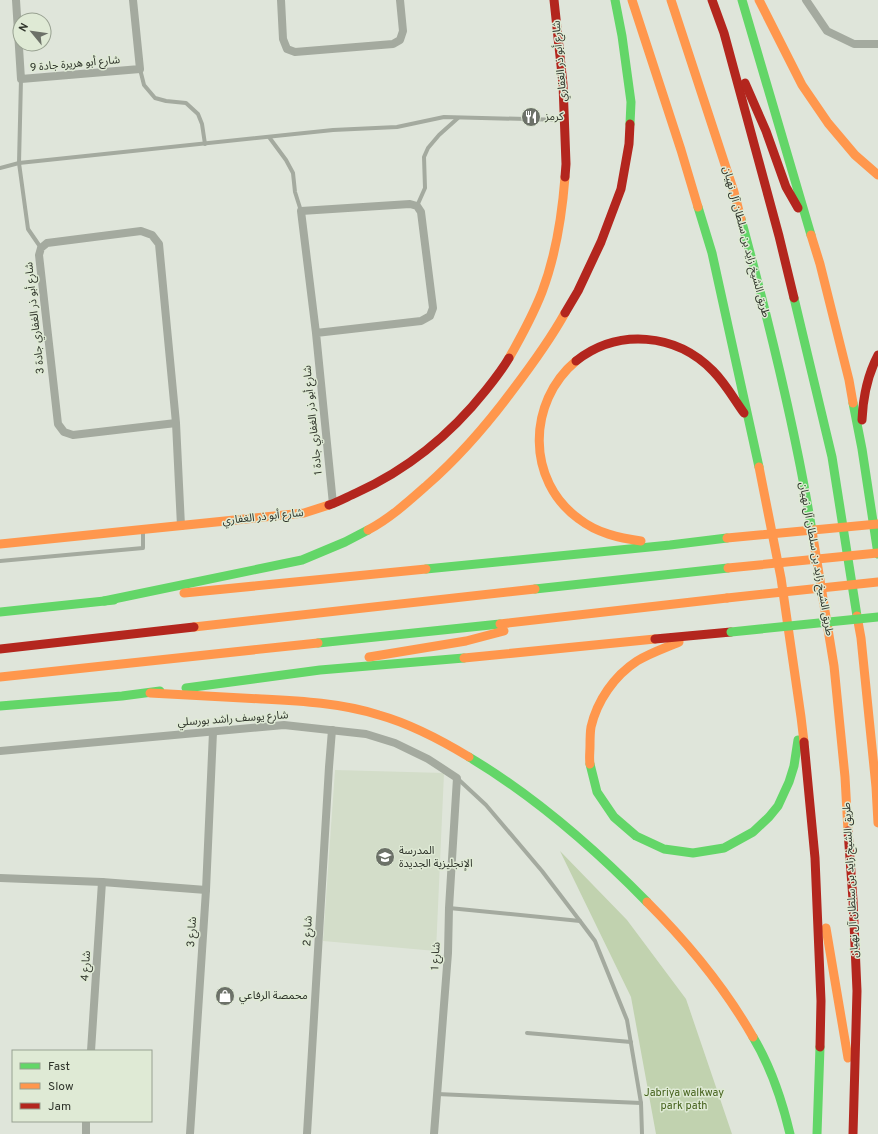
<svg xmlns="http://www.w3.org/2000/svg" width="878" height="1134" viewBox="0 0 878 1134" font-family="Overpass,'Noto Sans Arabic',sans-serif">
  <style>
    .built { fill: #d3ddc9 }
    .green { fill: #c1d2af }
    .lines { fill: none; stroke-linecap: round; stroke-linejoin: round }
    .lane { stroke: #a4aa9f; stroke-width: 4 }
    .street { stroke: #a4aa9f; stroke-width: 8 }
    .fast { stroke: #63d668; stroke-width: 9 }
    .slow { stroke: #ff974d; stroke-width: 9 }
    .jam { stroke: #b3261e; stroke-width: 9 }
    .fast-bridge { stroke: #63d668; stroke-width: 9 }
    .slow-bridge { stroke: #ff974d; stroke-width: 9 }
    .labels { text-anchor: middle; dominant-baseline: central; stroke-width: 3; stroke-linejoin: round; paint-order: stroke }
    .street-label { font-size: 11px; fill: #2e332a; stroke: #dfead5 }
    .poi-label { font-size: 11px; fill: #2e332a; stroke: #dfead5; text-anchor: start }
    .park-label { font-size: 11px; fill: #45621c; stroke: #dfead5 }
  </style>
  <rect width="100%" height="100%" fill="#dfe5da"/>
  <path class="built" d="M335,770L444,773L436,951L323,941Z"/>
  <path class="green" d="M560,851L627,920L686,999L732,1134H656L631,997Z"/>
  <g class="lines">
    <g class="lane">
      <path d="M140,69L144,85L155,98L166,101L186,103L198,114L202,124L205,144"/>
      <path d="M21,79L19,163L28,229L41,248"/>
      <path d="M269,137L286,160L293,173L295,192L301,211"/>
      <path d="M0,168L19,163L333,130L397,127L444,117L563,120"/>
      <path d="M417,206L425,188L424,157L428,148L439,135L458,118"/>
      <path d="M0,561L143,548V530"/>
      <path d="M458,779L486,805L542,871L580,921"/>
      <path d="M449,908L580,921L595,941L627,1020L641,1103L642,1134"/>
      <path d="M527,1033L631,1042"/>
      <path d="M437,1094L641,1103"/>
    </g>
    <g class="street">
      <path d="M16,0L21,79L140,69L133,0"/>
      <path d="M281,0L283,39L287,49L295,52L393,44L400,40L403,31L400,0"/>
      <path d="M806,0L827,31L854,44H878"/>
      <path d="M316,333L421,321L430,316L433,308L421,212L417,206L410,204L301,211L316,333L333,504"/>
      <path d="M176,423L73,435L64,432L58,424L39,255L41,248L47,243L141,231L152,235L159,244L176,423L181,526"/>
      <path d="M0,751L284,725L366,734L395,743L428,759L457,778L449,908L448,953L434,1134"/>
      <path d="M0,878L102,882L206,890"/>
      <path d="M91,1051L102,882"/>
      <path d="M86,1134V1121"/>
      <path d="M190,1134L206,890L213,732"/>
      <path d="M307,1134L329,767L332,730"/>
    </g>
    <g class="fast">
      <path d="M615,0L622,36L631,102L630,124"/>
      <path d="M742,0L811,235"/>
      <path d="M698,207L712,253L759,467"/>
      <path d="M741,219C769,322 795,426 812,531"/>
      <path d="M794,298L832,457L857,616"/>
      <path d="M853,403L862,449L878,554"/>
      <path d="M426,569L670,545L727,538"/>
      <path d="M535,589L728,568"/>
      <path d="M104,601L302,560L345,542L368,530"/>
      <path d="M0,612L114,600"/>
      <path d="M318,643L500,624"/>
      <path d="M186,688L320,670L464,658"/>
      <path d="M0,706L122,696L160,691"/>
      <path d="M469,757C534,796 594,848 647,902"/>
      <path d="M590,764L597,792L614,817L636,836L664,849L693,853L724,848L753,832L769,817L778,806L789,782L794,766L798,740"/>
      <path d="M753,1037C771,1067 782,1100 790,1134"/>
      <path d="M817,1134L820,1047"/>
    </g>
    <g class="slow">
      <path d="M632,0L681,150L698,207"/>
      <path d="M671,0L734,192L741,219"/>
      <path d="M759,0L802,85L828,123L855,155L878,175"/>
      <path d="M811,235L820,264L849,380L853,403"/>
      <path d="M509,358C521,337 533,315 542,292C556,255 562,216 565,177"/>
      <path d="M576,361C527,402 526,481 579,519C597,533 619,538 641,541"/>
      <path d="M759,467L781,578L801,717L804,742"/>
      <path d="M368,530C389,519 408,502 426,486C459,457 486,426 512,391C531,366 550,340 565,313"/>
      <path d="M812,531L834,666L845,777L848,831"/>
      <path d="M0,544L304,513L329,505"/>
      <path d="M184,593L426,569"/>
      <path d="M857,616L861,638L876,787L878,823"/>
      <path d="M500,624L727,598"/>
      <path d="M194,627L535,589"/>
      <path d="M369,657L466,641L504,631"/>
      <path d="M464,658L655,639"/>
      <path d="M0,677L318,643"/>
      <path d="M150,693C187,695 225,697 262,699C301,701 341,703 379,715C411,724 441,740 469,757"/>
      <path d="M590,764C589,758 590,752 590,746C590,740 590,733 591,727C597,701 614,676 637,661C650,653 665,648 679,642"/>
      <path d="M647,902C687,942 725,988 753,1037"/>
      <path d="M826,928L848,1058"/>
    </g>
    <g class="jam">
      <path d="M554,0L563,84L566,164L565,177"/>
      <path d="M712,0L724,33L779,236L794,298"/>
      <path d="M745,83L766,131L786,187L798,208"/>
      <path d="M565,313L578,291L601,242L621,189L629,144L630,124"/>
      <path d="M576,361C618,328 676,333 713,371C725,383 734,399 744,413"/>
      <path d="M862,420C863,397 867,376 878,355"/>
      <path d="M329,505C338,502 347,497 356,493C407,470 451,434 486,390C494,380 502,370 509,358"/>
      <path d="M655,639L731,632"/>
      <path d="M0,649L194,627"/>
      <path d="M804,742L815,858L821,1001L820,1047"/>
      <path d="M848,831L853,900L857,991L853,1134"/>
    </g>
    <path class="fast-bridge" d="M731,632L878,617"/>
    <g class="slow-bridge">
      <path d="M727,538L878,524"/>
      <path d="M728,568L878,553"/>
      <path d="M727,598L878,582"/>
    </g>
  </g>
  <defs>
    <symbol id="restaurant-disc" viewBox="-11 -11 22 22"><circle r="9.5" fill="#6c7168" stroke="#dfead5"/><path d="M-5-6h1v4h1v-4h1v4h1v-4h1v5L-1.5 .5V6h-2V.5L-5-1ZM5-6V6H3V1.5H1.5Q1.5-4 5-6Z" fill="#fff"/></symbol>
    <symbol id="school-disc" viewBox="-11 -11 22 22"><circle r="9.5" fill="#6c7168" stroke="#dfead5"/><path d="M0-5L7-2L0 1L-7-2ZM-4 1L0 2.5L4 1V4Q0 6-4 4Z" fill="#fff"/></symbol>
    <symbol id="shop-disc" viewBox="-11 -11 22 22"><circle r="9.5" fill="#6c7168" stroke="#dfead5"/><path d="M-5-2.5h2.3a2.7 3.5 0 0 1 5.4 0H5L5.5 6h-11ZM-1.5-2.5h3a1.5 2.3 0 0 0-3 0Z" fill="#fff"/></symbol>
  </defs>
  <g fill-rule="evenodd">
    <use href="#restaurant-disc" x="520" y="106" width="22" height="22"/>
    <use href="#school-disc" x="374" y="846" width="22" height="22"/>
    <use href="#shop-disc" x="214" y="985" width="22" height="22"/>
  </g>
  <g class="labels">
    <g class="street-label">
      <text transform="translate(560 61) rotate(-95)">شارع أبو ذر الغفاري</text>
      <text transform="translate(75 64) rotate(-5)">شارع أبو هريرة جادة 9</text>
      <text transform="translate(746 242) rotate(75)">طريق الشيخ زايد بن سلطان آل نهيان</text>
      <text transform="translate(35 318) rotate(-96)">شارع أبو ذر الغفاري جادة 3</text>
      <text transform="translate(313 420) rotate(-96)">شارع أبو ذر الغفاري جادة 1</text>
      <text transform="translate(263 517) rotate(-6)">شارع أبو ذر الغفاري</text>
      <text transform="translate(816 559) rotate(80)">طريق الشيخ زايد بن سلطان آل نهيان</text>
      <text transform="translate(233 719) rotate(-4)">شارع يوسف راشد بورسلي</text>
      <text transform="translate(851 880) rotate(-93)">طريق الشيخ زايد بن سلطان آل نهيان</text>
      <text transform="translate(308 931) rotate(-87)">شارع 2</text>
      <text transform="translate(192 932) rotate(-86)">شارع 3</text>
      <text transform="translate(436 956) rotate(-87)">شارع 1</text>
      <text transform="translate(86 966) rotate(-86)">شارع 4</text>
    </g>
    <g class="poi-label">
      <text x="545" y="117">كرمز</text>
      <text x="399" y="851">المدرسة<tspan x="399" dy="13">الإنجليزية الجديدة</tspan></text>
      <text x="239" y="996">محمصة الرفاعي</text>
    </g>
    <g class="park-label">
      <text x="684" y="1093">Jabriya walkway<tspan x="684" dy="13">park path</tspan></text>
    </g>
  </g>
  <rect x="12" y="1050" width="140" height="72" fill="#dfead5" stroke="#98a191"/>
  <rect x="20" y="1063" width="20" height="6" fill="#63d668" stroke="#98a191"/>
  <text x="48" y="1070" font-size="12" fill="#2e332a">Fast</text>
  <rect x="20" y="1083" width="20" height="6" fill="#ff974d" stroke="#98a191"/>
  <text x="48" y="1090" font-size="12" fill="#2e332a">Slow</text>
  <rect x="20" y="1103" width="20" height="6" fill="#b3261e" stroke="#98a191"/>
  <text x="48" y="1110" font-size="12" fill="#2e332a">Jam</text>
  <g transform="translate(32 32) rotate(299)"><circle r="19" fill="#dfead5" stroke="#98a191"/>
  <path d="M0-3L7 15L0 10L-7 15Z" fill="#6c7168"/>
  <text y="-6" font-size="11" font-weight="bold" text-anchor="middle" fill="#2e332a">N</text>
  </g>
</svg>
